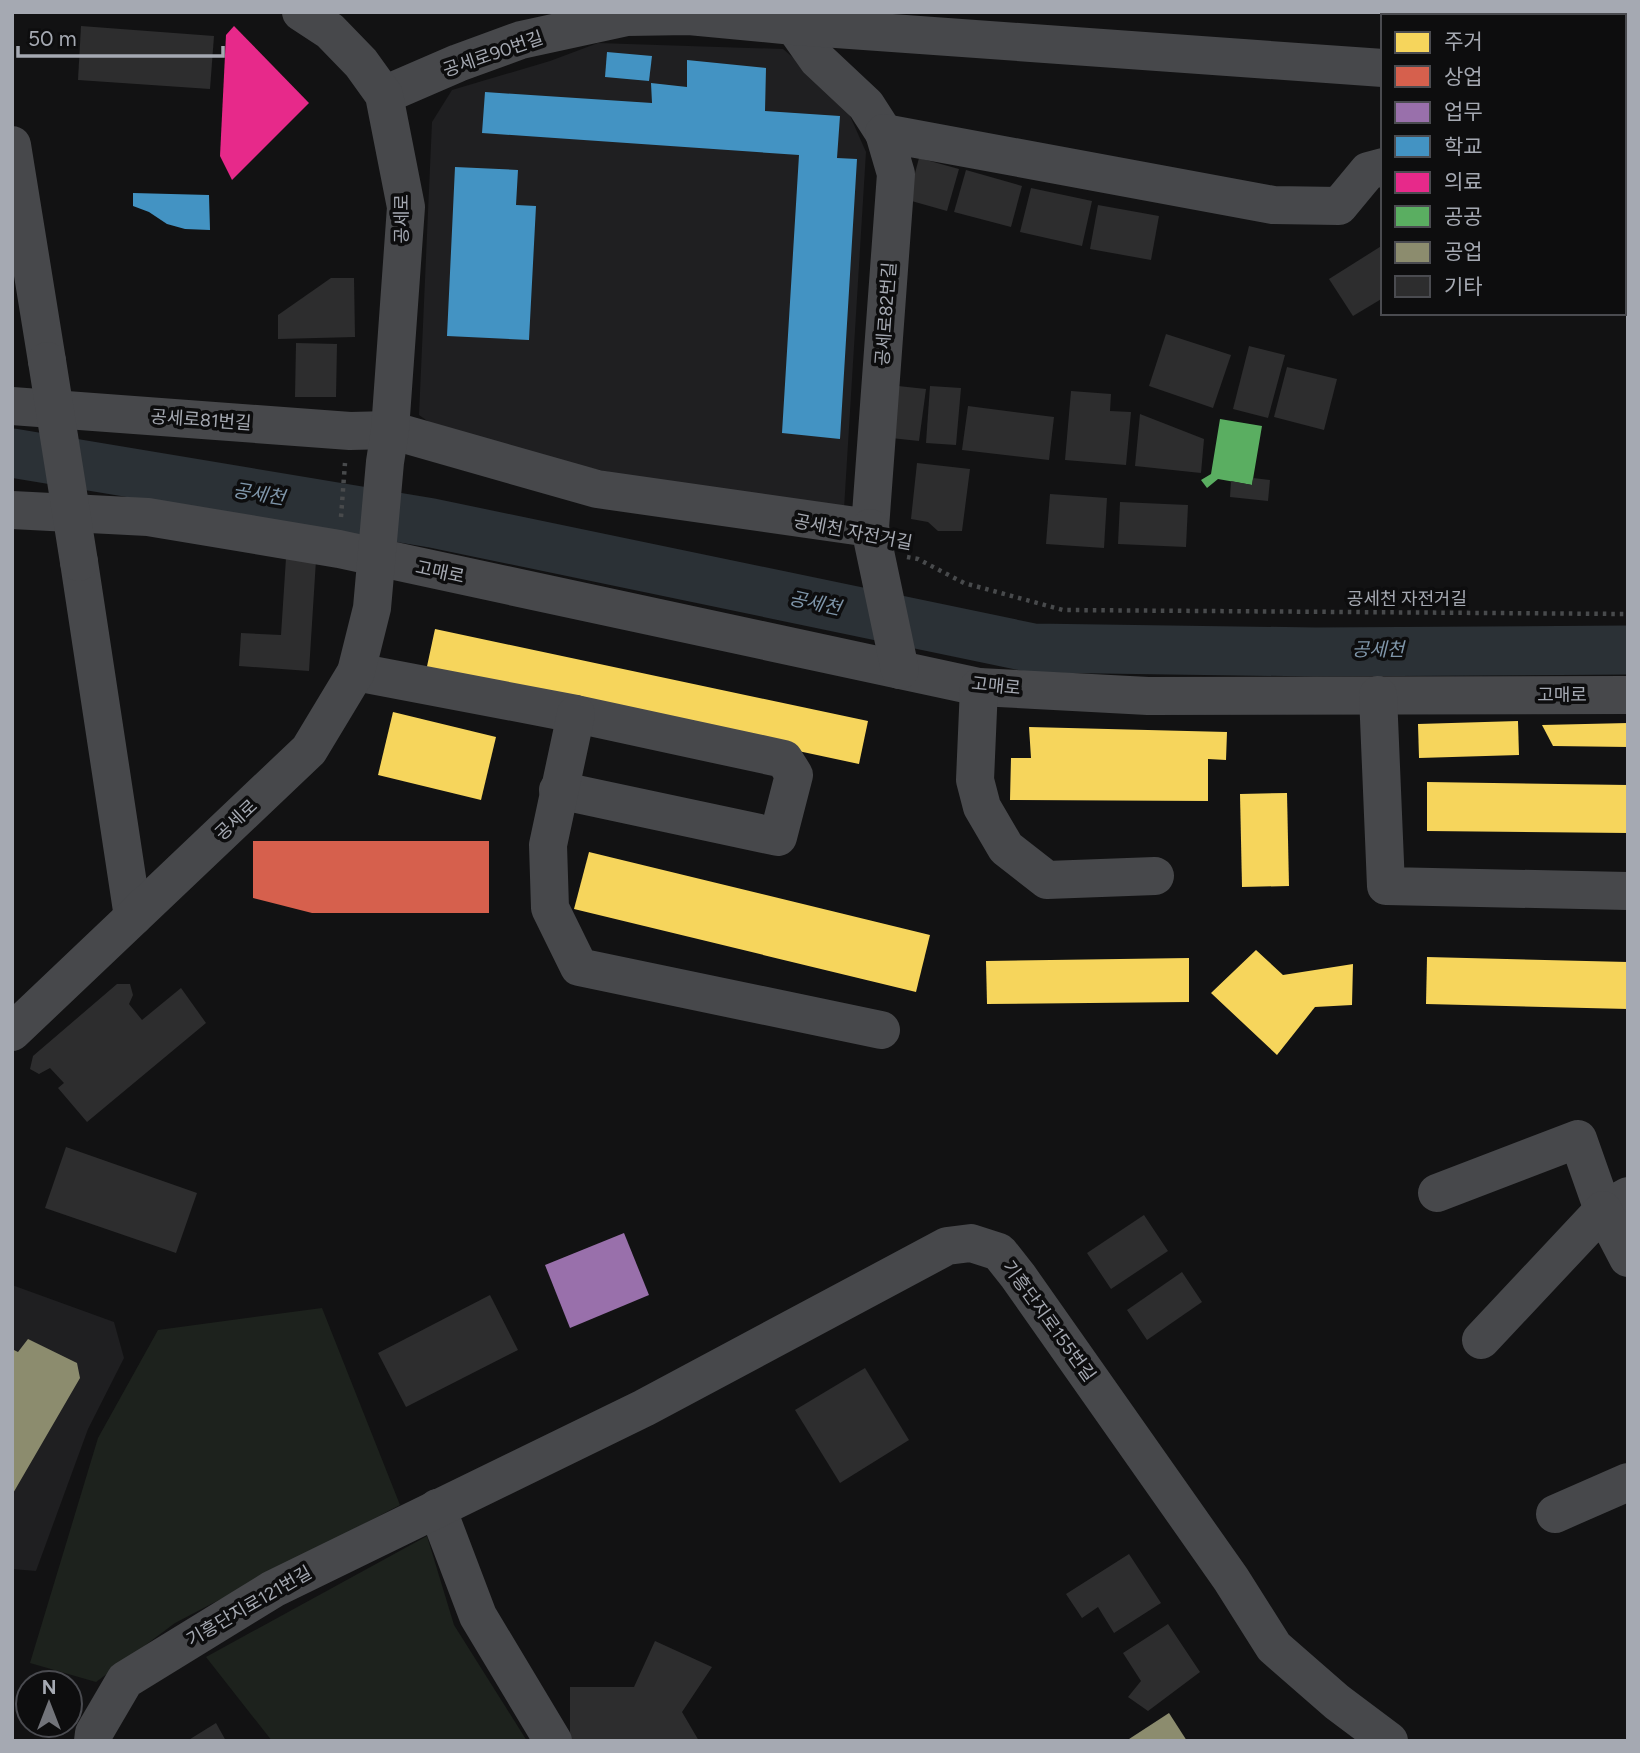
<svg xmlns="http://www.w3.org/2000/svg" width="1640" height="1753" viewBox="0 0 1640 1753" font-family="Figtree,'Noto Sans KR',sans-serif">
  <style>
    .built { fill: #1f1f21 }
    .green { fill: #1d221d }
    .homes { fill: #f6d55c }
    .shops { fill: #d6604d }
    .offices { fill: #9970ab }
    .schools { fill: #4393c3 }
    .health { fill: #e7298a }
    .public { fill: #5aae61 }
    .industry { fill: #8c8c6e }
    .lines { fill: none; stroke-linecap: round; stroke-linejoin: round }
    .river { stroke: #2b3136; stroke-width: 49 }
    .building { fill: #2d2d2e }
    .path { stroke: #484a4c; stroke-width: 4.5; stroke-dasharray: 3.5 5; stroke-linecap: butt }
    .minor { stroke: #47484b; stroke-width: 38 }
    .minor-bridge { stroke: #47484b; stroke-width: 38 }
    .labels { text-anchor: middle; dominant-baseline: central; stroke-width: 7; stroke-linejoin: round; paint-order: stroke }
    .street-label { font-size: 18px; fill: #a5a9b2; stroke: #0d0d0e }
    .water-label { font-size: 19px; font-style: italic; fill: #7f96aa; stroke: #0d0d0e }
  </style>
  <rect width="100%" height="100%" fill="#121213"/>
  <g class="built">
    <path d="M598,43L783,49L843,100L866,152L844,509L654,482L450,437L419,415L432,122L452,90L550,61Z"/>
    <path d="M12,1285L114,1322L124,1358L88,1429L36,1571L12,1569Z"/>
  </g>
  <g class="green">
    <path d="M322,1308L400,1505L175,1623L96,1682L30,1663L98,1438L158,1330Z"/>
    <path d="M427,1536L454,1625L527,1741H272L206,1657Z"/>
  </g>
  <g class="homes">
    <path d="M435,629L868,721L859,764L426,671Z"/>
    <path d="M393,712L496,737L481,800L378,775Z"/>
    <path d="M1518,721L1519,755L1419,758L1418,724Z"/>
    <path d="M1628,723V747L1553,746L1542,725Z"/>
    <path d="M1029,727L1227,732L1226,760L1208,759V801L1010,800L1011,758H1031Z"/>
    <path d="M1427,782L1628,785V833L1427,831Z"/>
    <path d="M1287,793L1289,886L1242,887L1240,794Z"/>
    <path d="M589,852L930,935L916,992L574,909Z"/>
    <path d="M1256,950L1283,975L1353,964L1352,1005L1315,1007L1277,1055L1211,993Z"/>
    <path d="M1427,957L1628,962V1009L1426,1004Z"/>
    <path d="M1189,958V1002L987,1004L986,961Z"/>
  </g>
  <path class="shops" d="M253,841H489V913H312L253,898Z"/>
  <path class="offices" d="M624,1233L649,1295L570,1328L545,1265Z"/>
  <g class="schools">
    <path d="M607,52L652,56L649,81L605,77Z"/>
    <path d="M687,60L766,68L765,111L840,116L837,158L857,159L840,439L782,433L799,155L482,133L485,92L652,103L651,83L687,87Z"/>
    <path d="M455,167L518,170L516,205L536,206L529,340L447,336Z"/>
    <path d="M133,193L209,195L210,230L185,229L167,224L149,212L133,206Z"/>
  </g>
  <path class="health" d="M234,26L309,103L232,180L220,156L226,35Z"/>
  <path class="public" d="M1220,419L1262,426L1252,485L1218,479L1207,488L1201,480L1211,474Z"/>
  <g class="industry">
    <path d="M28,1339L77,1363L80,1378L12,1495V1349L18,1352Z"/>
    <path d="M1169,1713L1187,1741H1126Z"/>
  </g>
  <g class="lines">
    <path class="river" d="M12,453L432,523L1033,648L1315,652L1628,650"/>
  </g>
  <g class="building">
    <path d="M81,26L214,36L210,89L78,80Z"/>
    <path d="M919,158L959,169L947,211L908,200Z"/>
    <path d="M966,170L1022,186L1011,227L954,212Z"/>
    <path d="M1031,188L1092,201L1082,246L1020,232Z"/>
    <path d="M1098,205L1159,216L1151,260L1090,249Z"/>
    <path d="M1383,245V298L1353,316L1329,279Z"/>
    <path d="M331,278H354L355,337L278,339V315Z"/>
    <path d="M1166,334L1231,355L1213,408L1149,386Z"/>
    <path d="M296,343L337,344L336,397H295Z"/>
    <path d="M1249,346L1285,355L1268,418L1233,409Z"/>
    <path d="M1287,367L1337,379L1324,430L1274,417Z"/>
    <path d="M898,386L926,389L919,441L891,438Z"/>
    <path d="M930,386L961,388L956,445L926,443Z"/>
    <path d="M1071,391L1111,394L1110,411L1131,412L1126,465L1065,460Z"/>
    <path d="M968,406L1054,417L1049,460L962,450Z"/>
    <path d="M1140,414L1204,439L1201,473L1135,466Z"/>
    <path d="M917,463L970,469L962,531H938L928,522L911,519Z"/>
    <path d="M1253,478L1270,480L1268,501L1230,497L1231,481L1252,485Z"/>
    <path d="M1050,494L1107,498L1104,548L1046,544Z"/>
    <path d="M1120,502L1188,505L1186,547L1118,544Z"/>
    <path d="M286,558L316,560L309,671L239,666L241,633L281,635Z"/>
    <path d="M117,984H130L133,995L129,1004L142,1020L181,988L206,1023L87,1122L58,1088L64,1083L50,1068L39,1074L30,1069L33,1056Z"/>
    <path d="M66,1147L197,1193L176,1253L45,1208Z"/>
    <path d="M1144,1215L1168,1251L1111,1289L1087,1253Z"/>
    <path d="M1182,1272L1202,1302L1147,1340L1127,1310Z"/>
    <path d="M490,1295L518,1350L406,1407L378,1353Z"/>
    <path d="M865,1368L909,1440L840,1483L795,1410Z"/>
    <path d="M1129,1554L1161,1603L1114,1633L1098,1607L1082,1618L1066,1594Z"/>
    <path d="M1168,1624L1200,1672L1148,1711L1128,1697L1141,1681L1123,1653Z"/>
    <path d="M655,1641L712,1667L682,1712L699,1741H570V1687H634Z"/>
    <path d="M216,1723L226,1741H187Z"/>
  </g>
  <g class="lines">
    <g class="path">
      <path d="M341,517L345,463"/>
      <path d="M907,557L918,559L964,583L1063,610L1628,614"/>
    </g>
    <g class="minor">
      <path d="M794,26L818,60L866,105L884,133"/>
      <path d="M384,95L458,63L521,40L627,17L689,16L794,26L1383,68"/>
      <path d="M1624,114L1628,115"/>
      <path d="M12,145L47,361"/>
      <path d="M12,406L350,431L390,430L597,489L870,528L896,174L884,133L1273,205L1339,206L1368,171L1383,167"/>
      <path d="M12,510L148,517L339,549L979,687L1148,696L1628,695"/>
      <path d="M79,562L133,917"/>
      <path d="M356,672L576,714L784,759L794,775L778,837L558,790"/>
      <path d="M979,687L975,780L982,807L1006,848L1047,880L1155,876"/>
      <path d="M1378,695L1386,886L1628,891"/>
      <path d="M576,714L548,845L550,908L579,967L881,1030"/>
      <path d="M12,1032L309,750L356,672L372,608L385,462L390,430L406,207L384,95L361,63L330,31L301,12"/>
      <path d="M1437,1193L1578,1139L1603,1210L1628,1196"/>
      <path d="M1481,1340L1603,1210L1628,1258"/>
      <path d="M437,1508L478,1616L553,1741"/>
      <path d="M1555,1514L1628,1482"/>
      <path d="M93,1741L94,1733L125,1680L273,1589L644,1408L947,1246L971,1243L999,1252L1018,1276L1231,1579L1274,1647L1337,1702L1389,1741"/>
    </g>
    <g class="minor-bridge">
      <path d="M47,361L79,562"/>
      <path d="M870,528L900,670"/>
    </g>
  </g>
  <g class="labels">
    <g class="street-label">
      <text transform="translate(493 54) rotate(-19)">공세로90번길</text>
      <text transform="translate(402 219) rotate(-90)">공세로</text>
      <text transform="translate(886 314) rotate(-86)">공세로82번길</text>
      <text transform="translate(201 420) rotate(4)">공세로81번길</text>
      <text transform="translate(853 532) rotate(11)">공세천 자전거길</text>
      <text transform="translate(440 572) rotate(12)">고매로</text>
      <text x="1407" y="599">공세천 자전거길</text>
      <text transform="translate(996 686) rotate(6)">고매로</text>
      <text x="1562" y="695">고매로</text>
      <text transform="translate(236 820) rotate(-43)">공세로</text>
      <text transform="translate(1049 1321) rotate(54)">기흥단지로155번길</text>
      <text transform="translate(249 1606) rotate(-30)">기흥단지로121번길</text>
    </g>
    <g class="water-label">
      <text transform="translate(259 494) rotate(9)">공세천</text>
      <text transform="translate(815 603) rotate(12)">공세천</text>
      <text x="1378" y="649">공세천</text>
    </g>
  </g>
  <rect width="1640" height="1753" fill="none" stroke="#a5a9b2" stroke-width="28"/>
  <rect x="1381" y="14" width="245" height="301" fill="#0d0d0e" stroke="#4a4b50" stroke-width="2"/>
  <rect x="1395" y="32" width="35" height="21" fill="#f6d55c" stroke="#4a4b50" stroke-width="2"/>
  <text x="1444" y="49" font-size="21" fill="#a5a9b2">주거</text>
  <rect x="1395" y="66" width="35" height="21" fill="#d6604d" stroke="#4a4b50" stroke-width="2"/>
  <text x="1444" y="84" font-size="21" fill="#a5a9b2">상업</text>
  <rect x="1395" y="102" width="35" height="21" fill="#9970ab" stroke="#4a4b50" stroke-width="2"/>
  <text x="1444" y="119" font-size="21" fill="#a5a9b2">업무</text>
  <rect x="1395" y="136" width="35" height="21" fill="#4393c3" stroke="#4a4b50" stroke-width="2"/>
  <text x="1444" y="154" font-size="21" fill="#a5a9b2">학교</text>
  <rect x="1395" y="172" width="35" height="21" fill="#e7298a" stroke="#4a4b50" stroke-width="2"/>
  <text x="1444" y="189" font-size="21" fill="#a5a9b2">의료</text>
  <rect x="1395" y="206" width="35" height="21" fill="#5aae61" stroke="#4a4b50" stroke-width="2"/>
  <text x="1444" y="224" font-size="21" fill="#a5a9b2">공공</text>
  <rect x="1395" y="242" width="35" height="21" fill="#8c8c6e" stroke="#4a4b50" stroke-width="2"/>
  <text x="1444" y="259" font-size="21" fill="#a5a9b2">공업</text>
  <rect x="1395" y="276" width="35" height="21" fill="#2d2d2e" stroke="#4a4b50" stroke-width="2"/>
  <text x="1444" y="294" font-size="21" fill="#a5a9b2">기타</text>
  <g transform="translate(49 1704)"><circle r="33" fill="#0d0d0e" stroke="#4a4b50" stroke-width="2"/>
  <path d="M0-5L12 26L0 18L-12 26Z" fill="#72747a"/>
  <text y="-10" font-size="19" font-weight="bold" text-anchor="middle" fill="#a5a9b2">N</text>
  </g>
  <path d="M18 46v10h205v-10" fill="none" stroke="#a5a9b2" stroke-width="3.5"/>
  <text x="28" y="46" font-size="21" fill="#a5a9b2" stroke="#0d0d0e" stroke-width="5" paint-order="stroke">50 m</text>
</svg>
